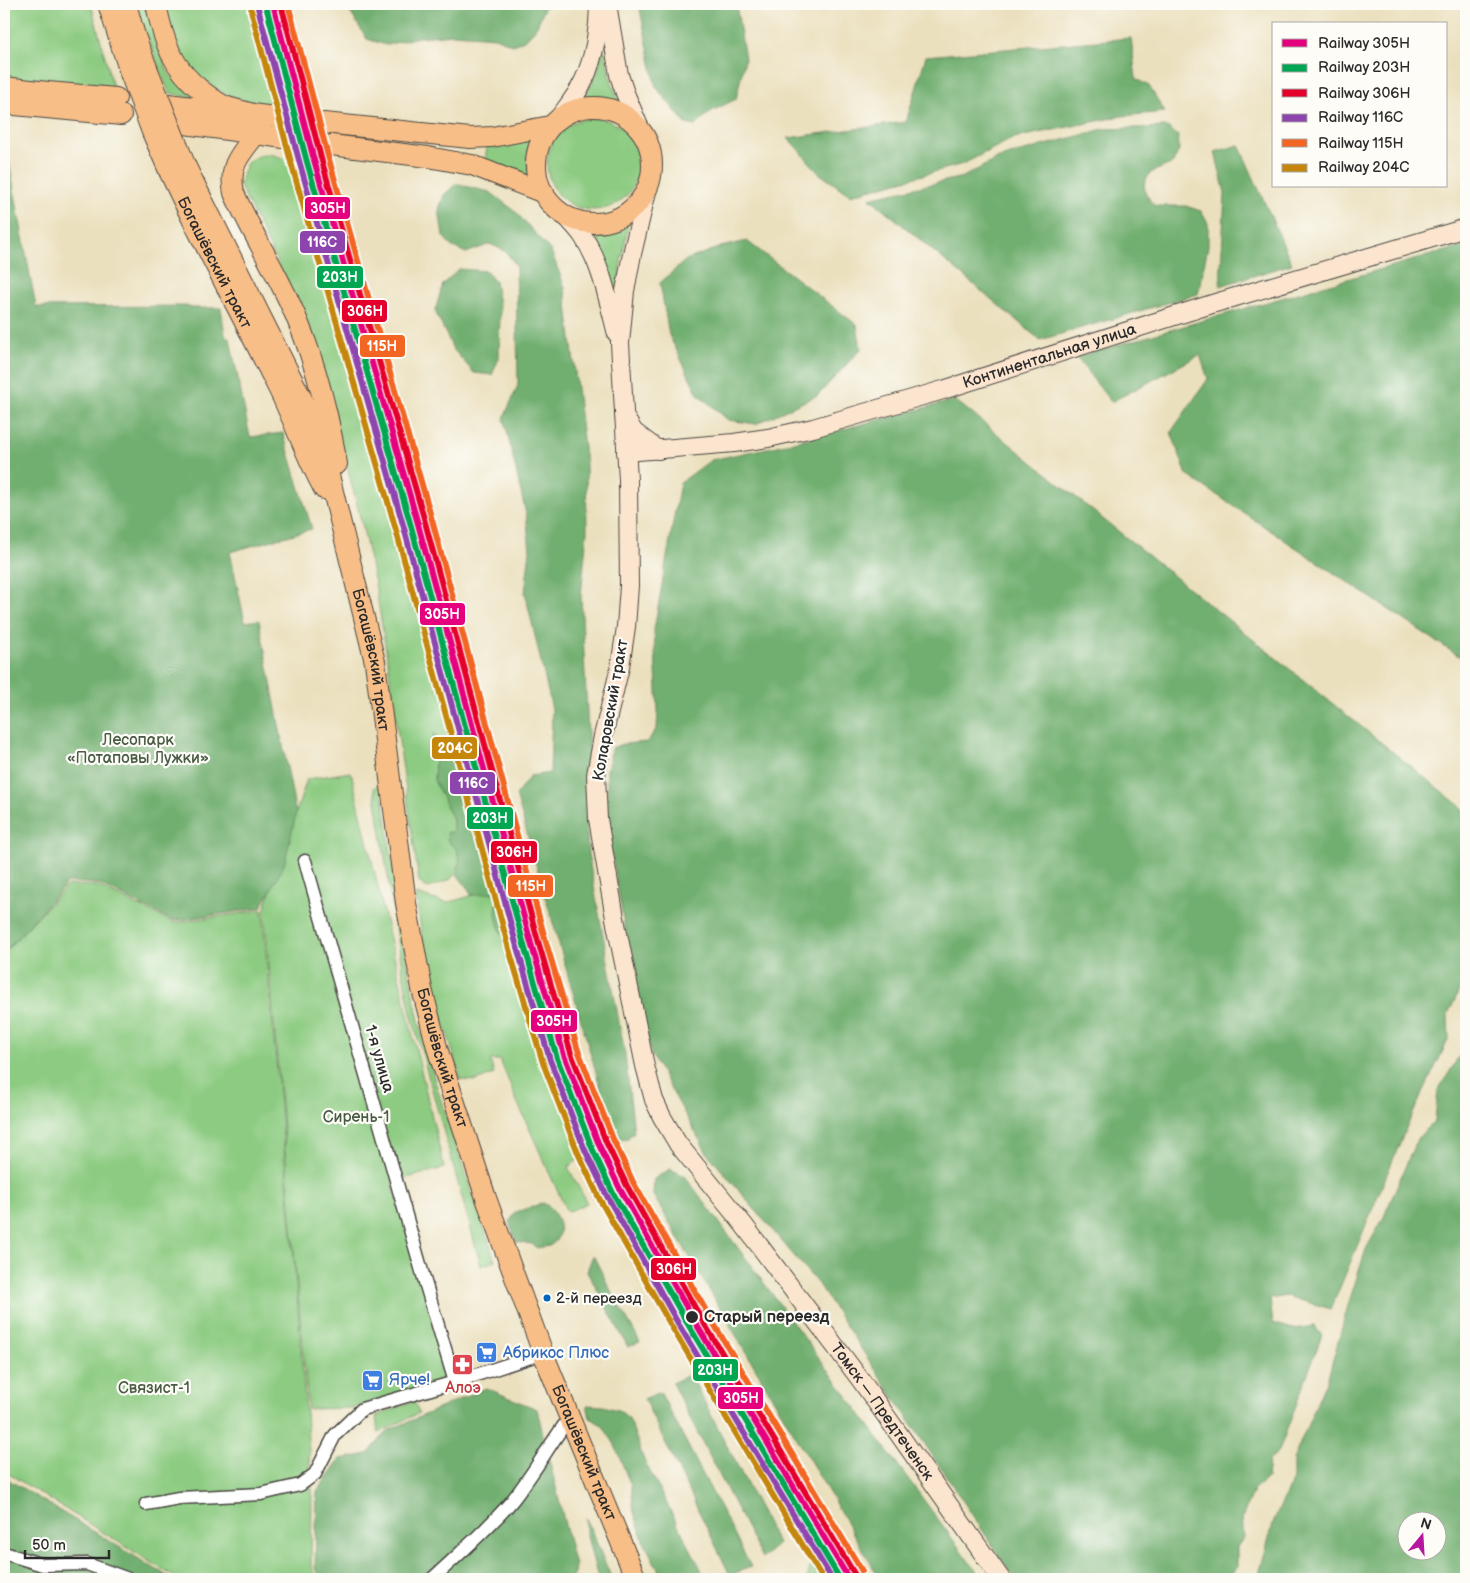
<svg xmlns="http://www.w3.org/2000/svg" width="1470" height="1583" viewBox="0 0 1470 1583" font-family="'Balsamiq Sans',sans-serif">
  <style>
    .green { fill: #8ccb81; stroke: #5c7b56 }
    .forest { fill: #71af6f; stroke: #4e6d4d; fill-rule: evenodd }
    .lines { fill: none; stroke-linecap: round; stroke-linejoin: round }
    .primary-tunnel { stroke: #c5bca1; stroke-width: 20; stroke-dasharray: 20 10; stroke-linecap: butt }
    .street-casing { stroke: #484641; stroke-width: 15 }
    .secondary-casing { stroke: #484641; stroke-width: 20 }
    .primary-casing { stroke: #484641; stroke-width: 22 }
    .street { stroke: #fff; stroke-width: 12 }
    .secondary { stroke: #fce5cf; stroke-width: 18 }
    .primary { stroke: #f7be88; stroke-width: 20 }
    .primary-bridge-casing { stroke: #484641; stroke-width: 22; stroke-linecap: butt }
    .primary-bridge { stroke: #f7be88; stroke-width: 20 }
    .rail-1-casing { stroke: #fdfcf7; stroke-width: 10 }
    .rail-2-casing { stroke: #fdfcf7; stroke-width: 10 }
    .rail-3-casing { stroke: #fdfcf7; stroke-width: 10 }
    .rail-4-casing { stroke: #fdfcf7; stroke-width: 10 }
    .rail-5-casing { stroke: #fdfcf7; stroke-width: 10 }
    .rail-6-casing { stroke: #fdfcf7; stroke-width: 10 }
    .rail-1 { stroke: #e5007d; stroke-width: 6 }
    .rail-2 { stroke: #00a651; stroke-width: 6 }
    .rail-3 { stroke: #e4002b; stroke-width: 6 }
    .rail-4 { stroke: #8e44ad; stroke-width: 6 }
    .rail-5 { stroke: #f26522; stroke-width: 6 }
    .rail-6 { stroke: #c4870b; stroke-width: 6 }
    .bus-dot { fill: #0065bd; stroke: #fdfcf7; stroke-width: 2 }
    .stop-dot { fill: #2b2b2b; stroke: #fdfcf7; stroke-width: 2 }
    .labels { text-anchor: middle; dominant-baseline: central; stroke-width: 4.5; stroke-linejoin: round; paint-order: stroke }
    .bus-label { font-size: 15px; fill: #2b2b2b; stroke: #fdfcf7; text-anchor: start }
    .street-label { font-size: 16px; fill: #2b2b2b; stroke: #fdfcf7 }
    .park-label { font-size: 16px; fill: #485b45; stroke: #fdfcf7 }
    .stop-label { font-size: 16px; font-weight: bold; fill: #2b2b2b; stroke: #fdfcf7; text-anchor: start }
    .shop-label { font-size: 16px; fill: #366cbe; stroke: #fdfcf7; text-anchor: start }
    .health-label { font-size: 16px; fill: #be3a42; stroke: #fdfcf7 }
    .line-badge { stroke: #fdfcf7; stroke-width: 2 }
    .badge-label { font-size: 14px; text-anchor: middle; font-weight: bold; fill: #fff }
  </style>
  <rect width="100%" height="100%" fill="#fdfcf7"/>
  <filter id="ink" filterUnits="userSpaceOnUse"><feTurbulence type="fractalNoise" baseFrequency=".02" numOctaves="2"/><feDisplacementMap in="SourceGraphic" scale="10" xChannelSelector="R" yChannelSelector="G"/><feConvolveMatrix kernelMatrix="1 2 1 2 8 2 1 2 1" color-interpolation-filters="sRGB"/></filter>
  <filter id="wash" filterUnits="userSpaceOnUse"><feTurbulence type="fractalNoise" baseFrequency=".0096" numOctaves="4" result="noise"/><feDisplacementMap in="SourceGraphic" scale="20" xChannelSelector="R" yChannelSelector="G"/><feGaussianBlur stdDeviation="1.12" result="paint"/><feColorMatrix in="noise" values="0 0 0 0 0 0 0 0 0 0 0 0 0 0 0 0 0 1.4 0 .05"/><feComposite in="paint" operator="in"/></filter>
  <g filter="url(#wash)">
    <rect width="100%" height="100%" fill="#ebe0be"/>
    <g class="green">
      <path d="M4,4H91L113,87L78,86L4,79Z"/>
      <path d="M136,4H147L160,53L169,74L194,97L193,98L169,93L146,34Z"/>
      <path d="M164,4H261L288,103L269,101L267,106C226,99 195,84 177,45C171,32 168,17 164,4Z"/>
      <path d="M602,51H605L610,77L620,104L605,99L584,98L597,73Z"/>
      <circle cx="593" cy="164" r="46"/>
      <path d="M531,139L527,157L529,180L485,162L487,146L513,143Z"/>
      <path d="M270,154L293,161L302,169L307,181L320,241L330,266L377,414L486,797L510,909L502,898L489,865L459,801L454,767L441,749L434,733L432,744L435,761L434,780L453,819V832L460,863L456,873L451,879L429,888L424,886L419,882L388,663L375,583L362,524L313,336L240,186C244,164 246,157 270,154Z"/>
      <path d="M629,222L620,268L618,322L583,231L606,230Z"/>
      <path d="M351,772L444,1168L392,1182L450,1380L351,1408L308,1409L264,911L307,779Z"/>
      <path d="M377,785L382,790C394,868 402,948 420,1026C439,1106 470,1182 495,1261L481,1266L411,1014L403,974L374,788Z"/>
      <path d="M68,885L97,886L174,923L262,910L294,1258L312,1491L311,1568L319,1579H178L4,1471V952Z"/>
      <path d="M481,893H493L499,897L497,906L504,937L517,955L536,1024L581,1140V1158L568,1167L587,1203L567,1212L515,1097L500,1060H490L494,1074L476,1081L461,1080C443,1018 423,958 416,894L446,903Z"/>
      <path d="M414,1401L419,1413L378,1433L376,1416Z"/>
      <path d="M817,1543L838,1579H807Z"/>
    </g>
    <g class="forest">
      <path d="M345,4H545V6C537,26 535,37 513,45L495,37L454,34L418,37L386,45L367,39Z"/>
      <path d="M639,4H736L745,59L736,99L710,112L695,126L686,124L656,87Z"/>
      <path d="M1131,38L1136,79L1149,86L1165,112L1122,116L1014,138L963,164L850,195L820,174L788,138L906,122L926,56Z"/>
      <path d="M1167,127L1178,136L1179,150L1173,163L1150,173L1144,184L1145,192L1151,202L1156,206H1186L1201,211L1208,223V246L1198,294L1040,340L870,198L963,177L999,158L1103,129Z"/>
      <path d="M1239,145L1292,264L1220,286L1225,193L1215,152Z"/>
      <path d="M4,155L8,157L36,307L188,306L191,308H221L225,335L230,339L250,437L283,433L312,529L230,552L245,622L259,620L296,814L284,865L261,908L173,921L98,884L68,882L4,953Z"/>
      <path d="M456,184L490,192L515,211L551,251L565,288L586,464L587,531L581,596L589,751L585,802L588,854L625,1054L634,1132L627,1139L617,1138L606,1107L516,795L530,776L550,773L552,709L525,593L530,550L526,514L504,418L518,385L516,265L505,251L490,244L466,253L451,246L443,236L439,209L444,195Z"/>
      <path d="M747,241L857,325L861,349L818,395L756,424L728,420L698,394L669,335L660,283L686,260L721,247Z"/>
      <path d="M1466,245V661L1187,475L1171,432L1208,379L1200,355L1111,402L1076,357Z"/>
      <path d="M459,269L486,271L495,282L500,310L499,358L492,375L474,373L453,349L435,311L443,284Z"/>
      <path d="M955,400L1460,806L1466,817V969L1463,982L1448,1015L1449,1038L1407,1126L1331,1309L1286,1296L1270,1299L1273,1323L1293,1329L1314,1326L1322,1335L1279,1451L1269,1460L1267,1478L1253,1491L1242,1518L1244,1537L1237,1547V1567L1227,1579H1015L818,1284L707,1153L651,1054L639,1009L610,845L607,797V770L612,748L623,744L647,742L657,728L658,711L654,630L680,483L711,460L786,444Z"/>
      <path d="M434,733L441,749L454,767L459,801L489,865L502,898L513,915L510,929L528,946L524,956C511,953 500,933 497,920C495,913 497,904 499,897L493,893L471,895L469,890L456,873L460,863L457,849L448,842L447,832H453V819L434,780L435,761L432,744Z"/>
      <path d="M1466,1046V1579H1261L1259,1574L1274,1520L1293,1479V1460L1329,1374L1349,1302L1366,1249L1383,1219L1417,1139L1435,1120L1438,1090ZM1408,1520H1438V1550H1408Z"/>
      <path d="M670,1169L685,1176L982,1579H880L653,1195L654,1179Z"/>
      <path d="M543,1203C558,1209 568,1237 549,1246C546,1247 540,1247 537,1248L532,1244L516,1242L509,1222L516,1212Z"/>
      <path d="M593,1255L609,1287L640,1342L628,1347L587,1271Z"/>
      <path d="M690,1374L778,1544L762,1558L672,1383Z"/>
      <path d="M486,1388L537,1409L575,1566L573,1579H322L315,1569L317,1491L340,1459L368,1454L387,1431Z"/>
      <path d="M660,1392L751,1567L730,1575L644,1399Z"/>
      <path d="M587,1405L603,1406L618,1410L629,1418L644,1460L701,1569V1579H663L643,1540L634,1512L631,1486L614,1443L602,1425L590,1418Z"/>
      <path d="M4,1477L172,1579H4Z"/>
      <path d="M586,1518L612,1579H598L586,1532Z"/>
    </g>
  </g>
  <g filter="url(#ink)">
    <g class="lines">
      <g class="primary-tunnel">
        <path d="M284,118L324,123"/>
        <path d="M290,139L331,145"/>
      </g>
      <defs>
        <g id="street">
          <path d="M305,861L425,1282L455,1382"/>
          <path d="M146,1504L179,1498L261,1494L300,1485L315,1474L335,1435L362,1409L455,1382L543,1353"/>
          <path d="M4,1553L43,1565L87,1564L128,1579"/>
          <path d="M432,1579C459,1554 487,1530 511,1502C533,1475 549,1445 570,1417"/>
        </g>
        <g id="secondary">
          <path d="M607,4L619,75L625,93L641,131"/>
          <path d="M558,119C567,107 577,95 584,80C594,58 599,29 599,4"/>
          <path id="s1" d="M648,187L632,254L625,291L620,343L628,480L629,586L626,627L620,667L603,736L596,775L598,819L616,924L645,1066L654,1100L662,1117L678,1144L743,1224L860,1379L1001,1579"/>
          <path d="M565,215C570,221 577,228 582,235C602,264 608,301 617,334"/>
          <path d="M624,416L634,432L658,450"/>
          <path id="s2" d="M626,452L734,443L768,438L813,428L943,390L1212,304L1466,228"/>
        </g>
        <g id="primary">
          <path d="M108,4L130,73"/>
          <path d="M126,4L135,36L147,68"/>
          <path d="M156,4C163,40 172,68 202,91C209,96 217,103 225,106C236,110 248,112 259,116"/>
          <path d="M4,87L48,92L116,98"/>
          <path d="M4,104L121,115"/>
          <path d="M168,104L284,118"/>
          <circle cx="594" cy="165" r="58"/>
          <path d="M178,123L290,139"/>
          <path d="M324,123L470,138L492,137L550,126"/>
          <path d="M256,134C240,155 228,165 234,193C250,229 271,263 288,299C313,351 327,407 337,464"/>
          <path d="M331,145L428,157L472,165L544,193"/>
          <path id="s3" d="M186,167L301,397L316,430L324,455L375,662L406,903L422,989L438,1051L486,1198L510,1264L543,1353L636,1579"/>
          <path id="s4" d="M170,173C204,246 243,317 278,388C295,422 306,457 324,489"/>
        </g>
      </defs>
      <use href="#street" class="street-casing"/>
      <use href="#secondary" class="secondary-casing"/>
      <use href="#primary" class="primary-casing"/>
      <use href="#street" class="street"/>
      <use href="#secondary" class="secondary"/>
      <use href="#primary" class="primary"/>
      <defs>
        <g id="primary-bridge">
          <path d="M147,68L186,167"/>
          <path d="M130,73L152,132L170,173"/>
        </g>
      </defs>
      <use href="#primary-bridge" class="primary-bridge-casing"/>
      <use href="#primary-bridge" class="primary-bridge"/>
      <defs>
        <path id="rail-1" d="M273,4L314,160L418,524L531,943L564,1055L599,1145L620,1189L692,1317L849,1579"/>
        <path id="rail-2" d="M266,6L307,162L411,526L524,945L557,1058L592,1148L613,1193L686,1321L840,1579"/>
        <path id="rail-3" d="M281,4L321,158L425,522L538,941L571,1053L606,1142L627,1186L698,1313L855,1575"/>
        <path id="rail-4" d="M258,8L300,164L404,528L517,947L550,1060L585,1150L607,1196L679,1325L832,1579"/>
        <path id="rail-5" d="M288,4L328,156L432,520L545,939L578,1050L613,1139L633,1182L705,1309L862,1571"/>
        <path id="rail-6" d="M251,10L292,166L396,530L509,949L543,1063L578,1153L600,1200L673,1329L823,1579"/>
      </defs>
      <use href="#rail-1" class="rail-1-casing"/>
      <use href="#rail-2" class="rail-2-casing"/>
      <use href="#rail-3" class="rail-3-casing"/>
      <use href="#rail-4" class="rail-4-casing"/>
      <use href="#rail-5" class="rail-5-casing"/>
      <use href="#rail-6" class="rail-6-casing"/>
      <use href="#rail-1" class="rail-1"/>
      <use href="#rail-2" class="rail-2"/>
      <use href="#rail-3" class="rail-3"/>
      <use href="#rail-4" class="rail-4"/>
      <use href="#rail-5" class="rail-5"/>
      <use href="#rail-6" class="rail-6"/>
    </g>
  </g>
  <defs>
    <symbol id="supermarket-square" viewBox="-11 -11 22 22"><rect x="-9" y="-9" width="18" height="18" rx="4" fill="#3f7fe0" stroke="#fdfcf7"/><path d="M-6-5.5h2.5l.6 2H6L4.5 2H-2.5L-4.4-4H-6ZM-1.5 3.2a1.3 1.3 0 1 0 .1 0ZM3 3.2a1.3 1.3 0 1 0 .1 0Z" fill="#fff"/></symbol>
    <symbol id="pharmacy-square" viewBox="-11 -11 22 22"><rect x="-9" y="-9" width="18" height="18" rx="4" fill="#e0444e" stroke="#fdfcf7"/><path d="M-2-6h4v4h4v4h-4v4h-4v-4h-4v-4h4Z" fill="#fff"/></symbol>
  </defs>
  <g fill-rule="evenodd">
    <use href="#supermarket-square" x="474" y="1340" width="25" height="25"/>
    <use href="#pharmacy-square" x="450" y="1352" width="25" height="25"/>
    <use href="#supermarket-square" x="360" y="1368" width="25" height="25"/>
  </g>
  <circle class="bus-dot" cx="547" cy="1298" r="4.5"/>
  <circle class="stop-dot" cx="692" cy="1317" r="7"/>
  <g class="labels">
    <g class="bus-label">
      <text x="556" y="1298">2-й переезд</text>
    </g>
    <g class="street-label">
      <text stroke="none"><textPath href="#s4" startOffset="100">Богашёвский тракт</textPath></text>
      <text stroke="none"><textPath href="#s2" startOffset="436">Континентальная улица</textPath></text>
      <text stroke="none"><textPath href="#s3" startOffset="530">Богашёвский тракт</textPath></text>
      <text transform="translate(611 710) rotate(-80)">Коларовский тракт</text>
      <text stroke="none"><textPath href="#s3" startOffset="935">Богашёвский тракт</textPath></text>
      <text transform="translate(379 1059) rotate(74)">1-я улица</text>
      <text stroke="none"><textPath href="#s1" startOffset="1312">Томск — Предтеченск</textPath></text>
      <text stroke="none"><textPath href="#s3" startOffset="1355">Богашёвский тракт</textPath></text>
    </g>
    <g class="park-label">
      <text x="138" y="740">Лесопарк<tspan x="138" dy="18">«Потаповы Лужки»</tspan></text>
      <text x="356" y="1117">Сирень-1</text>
      <text x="154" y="1388">Связист-1</text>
    </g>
    <g class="stop-label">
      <text x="704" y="1317">Старый переезд</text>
    </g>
    <g class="shop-label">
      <text x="503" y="1353">Абрикос Плюс</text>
      <text x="389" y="1380">Ярче!</text>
    </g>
    <g class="health-label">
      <text x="463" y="1388">Алоэ</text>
    </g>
  </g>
  <g class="line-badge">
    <rect x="304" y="196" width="47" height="24" rx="5" fill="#e5007d"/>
    <rect x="299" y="230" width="47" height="24" rx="5" fill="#8e44ad"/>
    <rect x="316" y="265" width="48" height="24" rx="5" fill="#00a651"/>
    <rect x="341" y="299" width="47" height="24" rx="5" fill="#e4002b"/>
    <rect x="359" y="334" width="47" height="24" rx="5" fill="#f26522"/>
    <rect x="419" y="602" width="47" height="24" rx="5" fill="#e5007d"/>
    <rect x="431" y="736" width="47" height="24" rx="5" fill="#c4870b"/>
    <rect x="449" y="771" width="47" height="24" rx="5" fill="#8e44ad"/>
    <rect x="466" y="806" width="48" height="24" rx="5" fill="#00a651"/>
    <rect x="490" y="840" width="48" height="24" rx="5" fill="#e4002b"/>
    <rect x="507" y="874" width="47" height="24" rx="5" fill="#f26522"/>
    <rect x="530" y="1009" width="48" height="24" rx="5" fill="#e5007d"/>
    <rect x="650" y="1257" width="47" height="24" rx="5" fill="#e4002b"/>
    <rect x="692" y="1358" width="47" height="24" rx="5" fill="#00a651"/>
    <rect x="717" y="1386" width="47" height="24" rx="5" fill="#e5007d"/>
  </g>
  <g class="badge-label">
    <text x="328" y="213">305Н</text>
    <text x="322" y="247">116С</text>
    <text x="340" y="282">203Н</text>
    <text x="365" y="316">306Н</text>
    <text x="382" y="351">115Н</text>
    <text x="442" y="619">305Н</text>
    <text x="455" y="753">204С</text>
    <text x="473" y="788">116С</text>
    <text x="490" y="823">203Н</text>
    <text x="514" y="857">306Н</text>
    <text x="531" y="891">115Н</text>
    <text x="554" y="1026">305Н</text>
    <text x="674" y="1274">306Н</text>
    <text x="715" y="1375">203Н</text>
    <text x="741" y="1403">305Н</text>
  </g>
  <rect width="1470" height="1583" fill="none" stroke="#fdfcf7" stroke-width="20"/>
  <rect x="1272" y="22" width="175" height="165" fill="#fdfcf7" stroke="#a9a8a5"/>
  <rect x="1282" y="39" width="25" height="8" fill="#e5007d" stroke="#a9a8a5"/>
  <text x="1318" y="48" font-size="15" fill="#2b2b2b">Railway 305Н</text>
  <rect x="1282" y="64" width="25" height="8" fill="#00a651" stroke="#a9a8a5"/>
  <text x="1318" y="72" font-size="15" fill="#2b2b2b">Railway 203Н</text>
  <rect x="1282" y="89" width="25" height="8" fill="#e4002b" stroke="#a9a8a5"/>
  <text x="1318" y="98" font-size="15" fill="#2b2b2b">Railway 306Н</text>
  <rect x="1282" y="114" width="25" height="8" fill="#8e44ad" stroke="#a9a8a5"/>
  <text x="1318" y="122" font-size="15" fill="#2b2b2b">Railway 116С</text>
  <rect x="1282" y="139" width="25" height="8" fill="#f26522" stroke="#a9a8a5"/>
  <text x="1318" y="148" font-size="15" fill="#2b2b2b">Railway 115Н</text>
  <rect x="1282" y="164" width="25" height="8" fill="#c4870b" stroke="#a9a8a5"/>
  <text x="1318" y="172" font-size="15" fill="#2b2b2b">Railway 204С</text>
  <g transform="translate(1422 1536) rotate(18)"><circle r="24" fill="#fdfcf7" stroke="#a9a8a5"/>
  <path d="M0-4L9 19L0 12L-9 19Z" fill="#b5179e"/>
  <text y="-8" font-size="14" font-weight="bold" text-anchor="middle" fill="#2b2b2b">N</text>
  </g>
  <path d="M25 1550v8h84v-8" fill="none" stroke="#2b2b2b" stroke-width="2.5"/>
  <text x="32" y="1550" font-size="15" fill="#2b2b2b" stroke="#fdfcf7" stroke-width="4" paint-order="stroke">50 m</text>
</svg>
